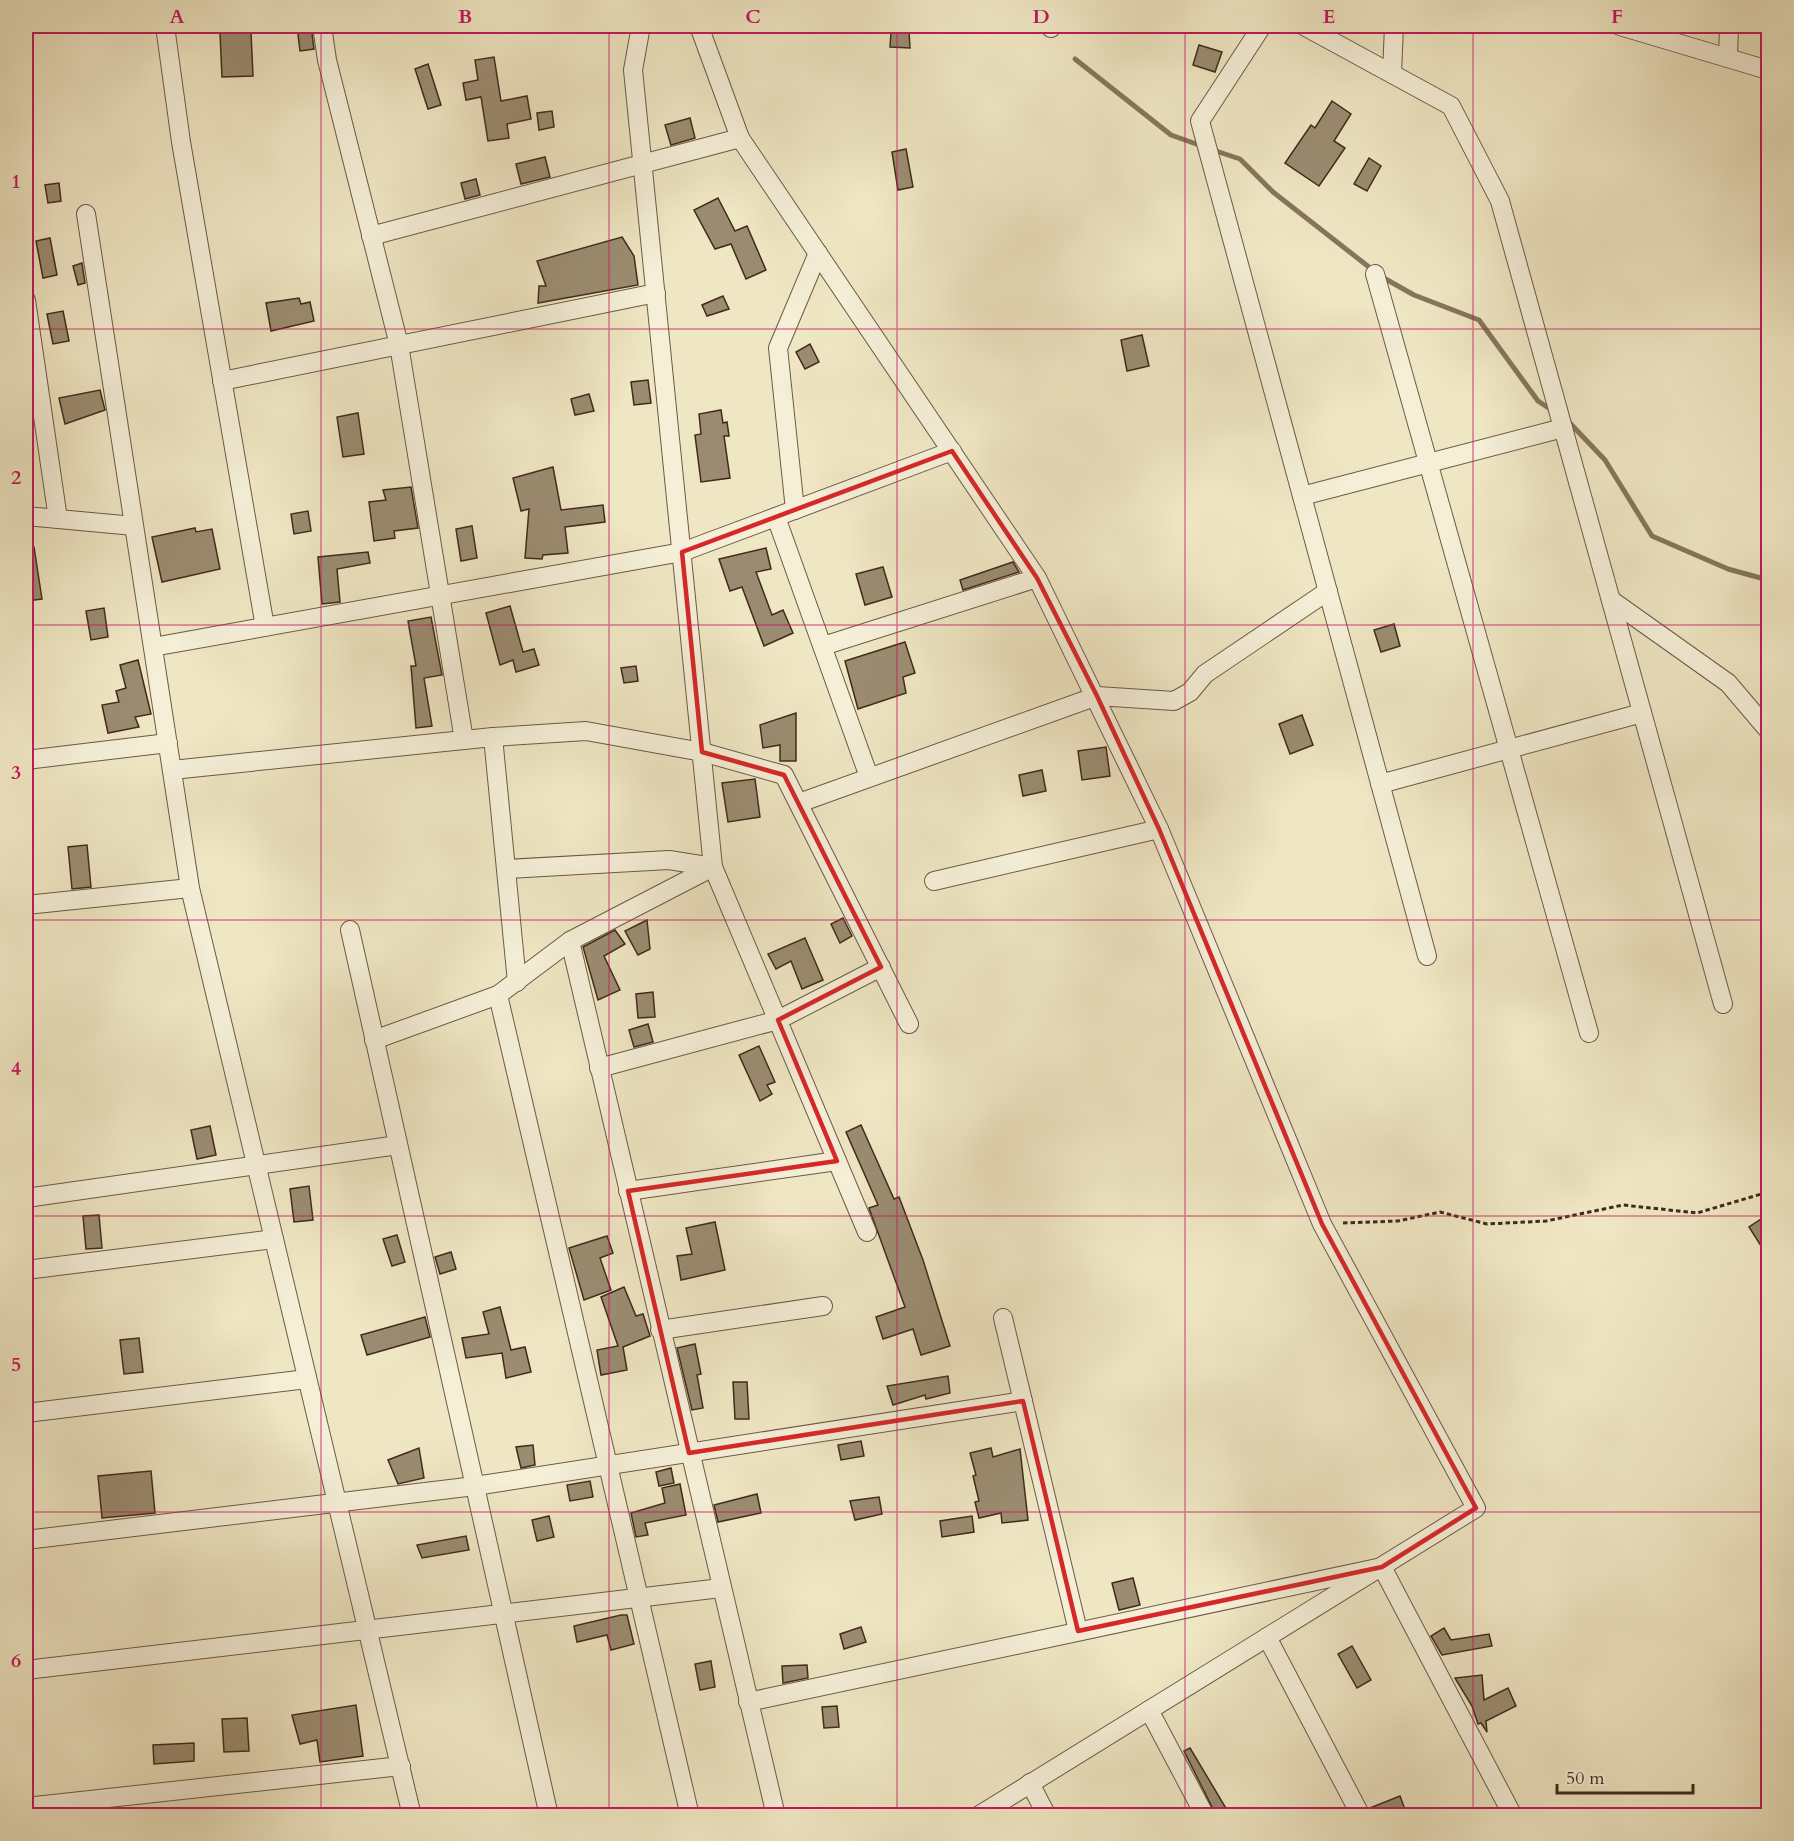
<svg xmlns="http://www.w3.org/2000/svg" width="1794" height="1841" viewBox="0 0 1794 1841" font-family="Cardo,serif">
  <style>
    .lines { fill: none; stroke-linecap: round; stroke-linejoin: round }
    .stream { stroke: #86755c; stroke-width: 5 }
    .building { fill: #9b8c71; stroke: #402b19; stroke-width: 1.5 }
    .minor-casing { stroke: #6c5a44; stroke-width: 20 }
    .path { stroke: #402b19; stroke-width: 3; stroke-dasharray: 4.5 3; stroke-linecap: butt }
    .minor { stroke: #f5efd8; stroke-width: 18 }
    .marked { fill: none; stroke: #d62828; stroke-width: 4.5; stroke-linejoin: round }
    .grid { fill: none; stroke: #c2185b; stroke-width: 1.5; stroke-opacity: 0.55 }
    .neatline { fill: none; stroke: #c2185b; stroke-width: 2 }
    .grid-label { font-size: 20px; text-anchor: middle; font-weight: bold; fill: #c2185b }
  </style>
  <rect width="100%" height="100%" fill="#efe6c3"/>
  <filter id="stains"><feTurbulence type="fractalNoise" baseFrequency=".00333" numOctaves="4"/><feColorMatrix values="0 0 0 0 .2 0 0 0 0 .09 0 0 0 0 .02 0 0 0 .5 -.17"/></filter>
  <radialGradient id="worn" r=".72"><stop offset=".6" stop-color="#630" stop-opacity="0"/><stop offset="1" stop-color="#630" stop-opacity=".3"/></radialGradient>
  <g class="lines">
    <g class="stream">
      <path d="M1075,59L1171,135L1202,146"/>
      <path d="M1213,150L1240,159L1273,192L1374,271"/>
      <path d="M1382,277L1414,295L1479,320L1538,401L1553,411"/>
      <path d="M1566,419L1605,460L1652,536L1728,569L1768,580"/>
    </g>
  </g>
  <g class="building">
    <path d="M297,26H311L314,49L300,51Z"/>
    <path d="M909,31L910,48L890,47L891,32Z"/>
    <path d="M251,32L253,76L222,77L220,33Z"/>
    <path d="M1199,45L1222,52L1215,72L1193,65Z"/>
    <path d="M494,57L501,101L527,96L531,119L507,124L509,138L488,141L481,97L466,100L463,83L478,80L475,60Z"/>
    <path d="M428,64L441,105L428,109L415,69Z"/>
    <path d="M1332,101L1351,114L1334,141L1345,148L1319,186L1285,163L1311,125L1315,128Z"/>
    <path d="M552,111L554,127L539,130L537,113Z"/>
    <path d="M690,118L695,138L671,145L665,125Z"/>
    <path d="M906,149L913,187L898,190L892,152Z"/>
    <path d="M545,157L550,177L521,184L516,164Z"/>
    <path d="M1369,158L1381,166L1367,191L1354,184Z"/>
    <path d="M476,179L480,195L465,199L461,183Z"/>
    <path d="M59,183L61,201L48,203L45,185Z"/>
    <path d="M718,198L735,231L747,226L766,270L746,279L731,244L715,249L694,210Z"/>
    <path d="M622,237L634,256L638,285L538,303L539,286H546L537,261Z"/>
    <path d="M50,238L57,275L43,278L36,241Z"/>
    <path d="M82,263L85,283L78,285L73,266Z"/>
    <path d="M723,296L729,309L707,316L702,305Z"/>
    <path d="M299,298L301,304L310,302L314,321L271,331L266,303Z"/>
    <path d="M63,311L69,341L53,344L47,314Z"/>
    <path d="M1142,335L1149,366L1127,371L1121,340Z"/>
    <path d="M810,344L819,362L805,369L796,352Z"/>
    <path d="M648,380L651,403L634,405L631,382Z"/>
    <path d="M100,390L105,410L65,424L59,398Z"/>
    <path d="M589,394L594,411L575,415L571,399Z"/>
    <path d="M721,410L723,423L727,422L729,436H724L730,478L701,482L695,435L701,434L699,414Z"/>
    <path d="M358,413L364,454L343,457L337,417Z"/>
    <path d="M553,467L561,510L603,505L605,522L565,527L568,553L543,555L542,559L525,558L529,509L521,511L513,478Z"/>
    <path d="M411,487L418,528L394,531L395,538L374,541L369,502L386,500L383,490Z"/>
    <path d="M308,511L311,531L294,534L291,514Z"/>
    <path d="M472,526L477,558L461,561L456,529Z"/>
    <path d="M195,528L196,532L212,529L220,569L162,582L152,537Z"/>
    <path d="M26,547H34L42,599L26,601Z"/>
    <path d="M766,548L771,569L756,572L772,615L783,610L793,633L764,646L742,587L730,591L719,559Z"/>
    <path d="M368,552L370,563L337,569L340,602L322,604L318,557Z"/>
    <path d="M1013,562L1019,572L963,590L960,580Z"/>
    <path d="M883,567L892,597L865,605L856,574Z"/>
    <path d="M510,606L523,652L534,649L539,665L516,672L513,660L500,665L486,613Z"/>
    <path d="M104,608L108,637L91,640L86,611Z"/>
    <path d="M431,617L442,675L424,678L432,726L416,728L411,666H416L408,621Z"/>
    <path d="M1394,624L1400,646L1381,652L1374,630Z"/>
    <path d="M905,642L915,673L903,677L906,693L858,709L845,661Z"/>
    <path d="M138,660L151,714L135,717L139,727L108,733L102,705L119,702L116,691L126,688L120,665Z"/>
    <path d="M636,666L638,681L624,683L621,668Z"/>
    <path d="M796,713V761H780V745L763,748L760,725Z"/>
    <path d="M1302,715L1313,745L1290,754L1279,724Z"/>
    <path d="M1106,747L1110,776L1082,780L1078,751Z"/>
    <path d="M1042,770L1046,791L1023,796L1019,775Z"/>
    <path d="M755,779L760,817L728,822L722,783Z"/>
    <path d="M87,845L91,887L72,889L68,847Z"/>
    <path d="M843,918L852,936L840,943L831,924Z"/>
    <path d="M647,920L650,949L638,955L625,931Z"/>
    <path d="M615,930L625,944L604,956L620,990L598,1000L583,947Z"/>
    <path d="M805,938L823,980L802,989L791,961L776,969L768,954Z"/>
    <path d="M653,992L655,1017L638,1018L636,994Z"/>
    <path d="M648,1024L653,1042L634,1047L629,1030Z"/>
    <path d="M759,1046L775,1082L767,1085L772,1094L760,1101L739,1055Z"/>
    <path d="M861,1125L894,1199L899,1197L923,1260L950,1346L921,1355L913,1329L883,1339L876,1317L905,1307L869,1208L878,1205L846,1132Z"/>
    <path d="M210,1126L216,1155L197,1159L191,1130Z"/>
    <path d="M309,1186L313,1220L294,1222L290,1189Z"/>
    <path d="M99,1215L102,1248L86,1249L83,1216Z"/>
    <path d="M1761,1219L1768,1230V1257L1749,1227Z"/>
    <path d="M715,1222L725,1270L681,1280L677,1256L692,1254L686,1228Z"/>
    <path d="M397,1235L405,1262L392,1266L383,1239Z"/>
    <path d="M607,1236L613,1253L600,1258L611,1290L584,1300L569,1248Z"/>
    <path d="M451,1252L456,1269L440,1274L435,1257Z"/>
    <path d="M624,1287L636,1316L643,1314L650,1336L623,1347L627,1370L601,1375L597,1350L618,1346L601,1297Z"/>
    <path d="M500,1307L511,1350L525,1347L531,1372L506,1378L502,1353L466,1358L462,1338L489,1334L483,1312Z"/>
    <path d="M425,1317L430,1337L367,1355L361,1335Z"/>
    <path d="M139,1338L143,1372L124,1374L120,1340Z"/>
    <path d="M695,1344L701,1374L697,1375L703,1408L692,1410L677,1348Z"/>
    <path d="M948,1376L950,1393L926,1399L925,1395L893,1405L887,1386Z"/>
    <path d="M733,1382H747L749,1419H735Z"/>
    <path d="M861,1441L864,1456L841,1460L838,1445Z"/>
    <path d="M533,1445L535,1465L521,1468L516,1447Z"/>
    <path d="M419,1448L424,1478L398,1484L388,1460Z"/>
    <path d="M991,1448L993,1457L1020,1449L1028,1520L1002,1523L1001,1513L979,1518L975,1502L979,1501L973,1476L976,1475L970,1453Z"/>
    <path d="M671,1468L674,1483L659,1486L656,1472Z"/>
    <path d="M151,1471L155,1513L102,1518L98,1476Z"/>
    <path d="M590,1481L593,1497L570,1501L567,1485Z"/>
    <path d="M680,1484L686,1515L645,1523L648,1535L636,1537L631,1513L665,1503L662,1488Z"/>
    <path d="M757,1494L761,1513L718,1522L714,1505Z"/>
    <path d="M879,1497L882,1514L855,1520L850,1501Z"/>
    <path d="M549,1516L554,1537L537,1541L532,1520Z"/>
    <path d="M972,1516L974,1532L942,1537L940,1521Z"/>
    <path d="M466,1536L469,1550L422,1558L417,1545Z"/>
    <path d="M1133,1578L1140,1605L1119,1610L1112,1583Z"/>
    <path d="M621,1615H627L634,1644L611,1650L607,1635L577,1642L574,1626Z"/>
    <path d="M861,1627L866,1642L844,1649L840,1634Z"/>
    <path d="M1444,1628L1451,1640L1489,1634L1492,1646L1442,1655L1431,1636Z"/>
    <path d="M1352,1646L1371,1680L1357,1688L1338,1654Z"/>
    <path d="M711,1661L715,1687L700,1690L695,1664Z"/>
    <path d="M807,1665L808,1678L783,1683L782,1666Z"/>
    <path d="M1482,1675L1484,1700L1508,1688L1516,1706L1486,1721L1487,1732L1481,1723L1478,1724L1472,1706L1455,1678Z"/>
    <path d="M356,1705L363,1756L320,1762L317,1740L300,1744L292,1715Z"/>
    <path d="M837,1706L839,1727L824,1728L822,1707Z"/>
    <path d="M247,1718L249,1751L224,1752L222,1719Z"/>
    <path d="M194,1743V1761L154,1764L153,1745Z"/>
    <path d="M1190,1748L1230,1815H1216L1184,1751Z"/>
    <path d="M1400,1796L1407,1815H1372L1370,1808Z"/>
  </g>
  <g class="lines">
    <defs>
      <g id="minor">
        <path d="M165,26L181,142L265,627"/>
        <path d="M322,26L327,60L399,345L464,740"/>
        <path d="M641,26L633,70L713,867L867,1232"/>
        <path d="M699,26L740,138L1037,578L1159,829L1322,1224L1476,1508L978,1816"/>
        <path d="M1262,26L1200,121L1427,956"/>
        <path d="M1304,26L1451,106L1500,201L1723,1004"/>
        <path d="M1620,26L1768,70"/>
        <path d="M1051,28L1052,26"/>
        <path d="M1728,58L1729,26"/>
        <path d="M1392,73L1394,26"/>
        <path d="M86,214L190,888L412,1816"/>
        <path d="M371,236L740,138"/>
        <path d="M1375,274L1589,1033"/>
        <path d="M26,300L58,519"/>
        <path d="M222,381L656,293"/>
        <path d="M1302,496L1563,428"/>
        <path d="M795,510L778,348L818,253"/>
        <path d="M26,516L134,526"/>
        <path d="M776,517L869,777"/>
        <path d="M1611,600L1728,683L1768,730"/>
        <path d="M823,646L1037,578"/>
        <path d="M153,647L682,552L952,451"/>
        <path d="M493,737L517,982"/>
        <path d="M26,760L168,743"/>
        <path d="M172,770L493,737L586,731L702,752L784,775L909,1024"/>
        <path d="M1380,784L1642,713"/>
        <path d="M799,803L1097,696L1174,701L1190,692L1205,674L1328,591"/>
        <path d="M506,869L669,860L713,867"/>
        <path d="M934,881L1159,829"/>
        <path d="M26,905L190,888"/>
        <path d="M350,930L549,1816"/>
        <path d="M570,941L776,1816"/>
        <path d="M498,995L690,1816"/>
        <path d="M374,1040L498,995L570,941L713,867"/>
        <path d="M599,1068L778,1020L881,967"/>
        <path d="M628,1191L837,1161"/>
        <path d="M26,1198L398,1145"/>
        <path d="M26,1270L274,1239"/>
        <path d="M1003,1318L1078,1631"/>
        <path d="M660,1330L823,1306"/>
        <path d="M26,1413L307,1379"/>
        <path d="M26,1540L475,1486L1023,1401"/>
        <path d="M1267,1637L1361,1816"/>
        <path d="M26,1670L721,1588"/>
        <path d="M748,1702L1382,1567L1513,1816"/>
        <path d="M1149,1710L1205,1816"/>
        <path d="M1030,1783L1047,1816"/>
        <path d="M26,1807L401,1766"/>
      </g>
    </defs>
    <use href="#minor" class="minor-casing"/>
    <path class="path" d="M1343,1223L1398,1221L1440,1212L1487,1224L1546,1221L1623,1205L1697,1213L1768,1192"/>
    <use href="#minor" class="minor"/>
  </g>
  <path class="marked" d="M952,451L1037,578L1097,696L1159,829L1322,1224L1476,1508L1382,1567L1078,1631L1023,1401L689,1453L628,1191L837,1161L778,1020L881,967L784,775L702,752L682,552Z"/>
  <path class="grid" d="M321,26V1816M609,26V1816M897,26V1816M1185,26V1816M1473,26V1816M26,329H1768M26,625H1768M26,920H1768M26,1216H1768M26,1512H1768"/>
  <rect width="1794" height="1841" fill="none" stroke="#efe6c3" stroke-width="66"/>
  <path d="M1557 1784v9h136v-9" fill="none" stroke="#402b19" stroke-width="3"/>
  <text x="1566" y="1784" font-size="18" fill="#402b19" stroke="#f5efd8" stroke-width="4.5" paint-order="stroke">50 m</text>
  <rect x="33" y="33" width="1728" height="1775" class="neatline"/>
  <g class="grid-label">
    <text x="177" y="23">A</text>
    <text x="465" y="23">B</text>
    <text x="753" y="23">C</text>
    <text x="1041" y="23">D</text>
    <text x="1329" y="23">E</text>
    <text x="1617" y="23">F</text>
    <text x="16" y="188">1</text>
    <text x="16" y="484">2</text>
    <text x="16" y="779">3</text>
    <text x="16" y="1075">4</text>
    <text x="16" y="1371">5</text>
    <text x="16" y="1667">6</text>
  </g>
  <rect width="100%" height="100%" filter="url(#stains)"/>
  <rect width="100%" height="100%" fill="url(#worn)"/>
</svg>
